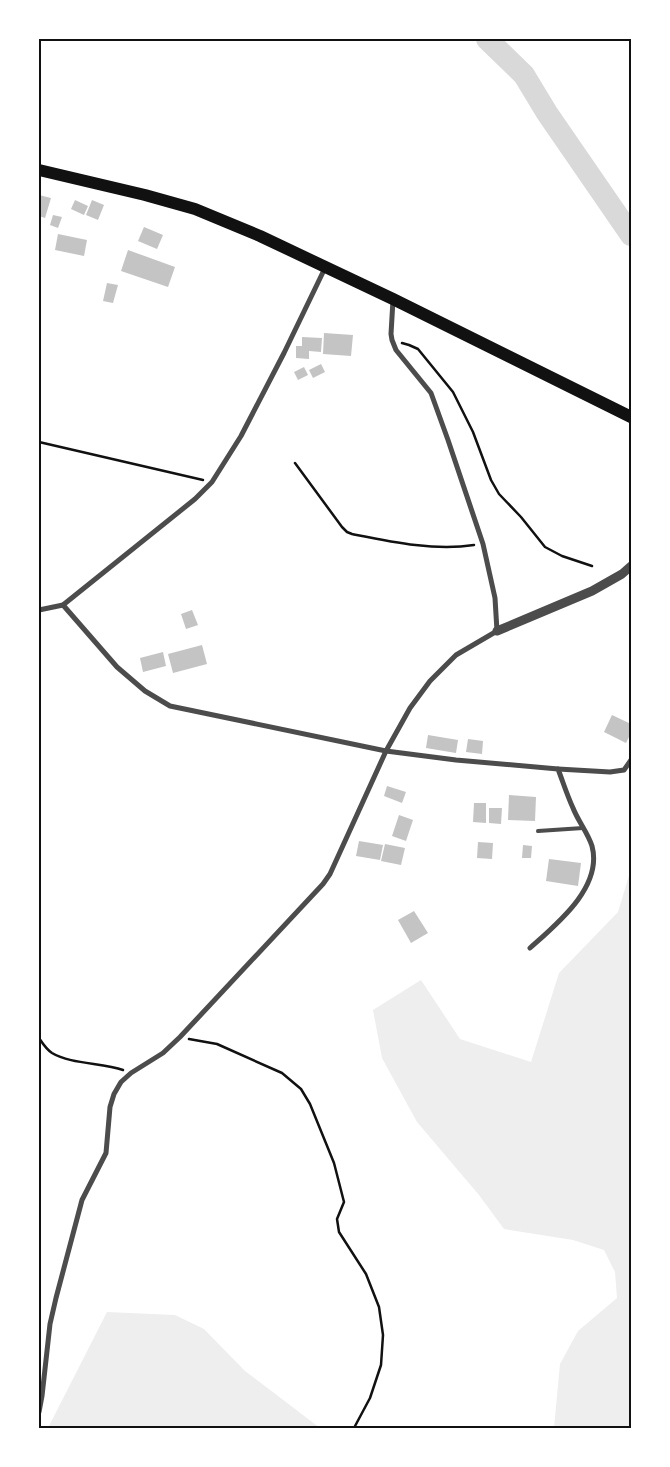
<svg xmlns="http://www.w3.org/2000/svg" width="670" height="1467" viewBox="0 0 670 1467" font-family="Lato,sans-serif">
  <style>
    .green { fill: #eee }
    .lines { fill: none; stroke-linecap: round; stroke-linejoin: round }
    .river { stroke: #d9d9d9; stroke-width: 22 }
    .building { fill: #c4c4c4 }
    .path { stroke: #111; stroke-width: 2.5 }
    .service { stroke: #4c4c4c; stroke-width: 4 }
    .minor { stroke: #4c4c4c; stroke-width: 5 }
    .tertiary { stroke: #4c4c4c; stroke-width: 9 }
    .trunk { stroke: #111; stroke-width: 12 }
    .neatline { fill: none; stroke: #111; stroke-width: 2 }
  </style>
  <rect width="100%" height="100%" fill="#fff"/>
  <g class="green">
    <path d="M631,869V1428H554L560,1364L578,1331L617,1298L615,1272L604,1250L573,1240L504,1229L479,1195L417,1122L382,1058L373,1010L421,980L460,1039L531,1062L559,973L618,912Z"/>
    <path d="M107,1312L175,1315L204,1329L245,1371L320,1428H48Z"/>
  </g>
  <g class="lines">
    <path class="river" d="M487,39L524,75L547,113L631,235"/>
  </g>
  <g class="building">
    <path d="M39,195L51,198L45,218L39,216Z"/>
    <path d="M75,200L88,206L84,215L71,209Z"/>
    <path d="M92,200L104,205L98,220L86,215Z"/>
    <path d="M53,215L62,217L58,228L50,225Z"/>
    <path d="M144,227L163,235L157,249L138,241Z"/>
    <path d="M58,234L87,240L84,256L55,250Z"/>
    <path d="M128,250L175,267L168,287L121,271Z"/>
    <path d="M107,283L118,285L113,303L103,301Z"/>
    <path d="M324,333L353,335L351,356L323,354Z"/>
    <path d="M302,337L322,338L321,352L309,351V359L296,358V346H302Z"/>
    <path d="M321,364L325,372L313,378L309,370Z"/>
    <path d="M304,367L308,375L298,380L294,372Z"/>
    <path d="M192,610L198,625L186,629L181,614Z"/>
    <path d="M202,645L207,664L173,673L168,654Z"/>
    <path d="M163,652L166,666L143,672L140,658Z"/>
    <path d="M612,715L631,724V733L626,743L604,732Z"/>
    <path d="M428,735L458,740L456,753L426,748Z"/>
    <path d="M468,739L483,741L482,754L466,752Z"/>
    <path d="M387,786L406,792L402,803L384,796Z"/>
    <path d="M509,795L536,797L535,821L508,820Z"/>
    <path d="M474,803H486V823L473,822Z"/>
    <path d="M489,808H502L501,824L489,823Z"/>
    <path d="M399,815L413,820L406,841L392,836Z"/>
    <path d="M359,841L383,845L380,860L356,856Z"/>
    <path d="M478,842L493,843L492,859L477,858Z"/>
    <path d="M385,844L405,848L401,865L381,861Z"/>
    <path d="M523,845L532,846L531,858H522Z"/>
    <path d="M549,859L581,863L578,886L546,881Z"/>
    <path d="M414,911L428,933L411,943L398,920Z"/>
  </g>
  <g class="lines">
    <g class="path">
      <path d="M402,343L409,345L418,349L453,392L473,432L491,480L499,494L521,517L545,547L562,556L592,566"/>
      <path d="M39,442L203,480"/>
      <path d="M295,463L342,527L347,532L352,534C392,542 434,551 474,545"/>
      <path d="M39,1038C43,1044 46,1049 52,1053C70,1064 102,1063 123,1070"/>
      <path d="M189,1039L217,1044L282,1073L301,1089L310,1104L334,1163L344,1202L337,1219L339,1232L366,1274L379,1307L383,1335L381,1365L370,1398L354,1428"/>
    </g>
    <path class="service" d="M538,831L583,828"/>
    <g class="minor">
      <path d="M63,605L117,667L145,691L170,706L386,751L456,760L558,769C563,782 567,795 573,808C578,821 588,833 592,846C603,887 557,924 530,948"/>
      <path d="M39,610L63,605L195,499L212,482L241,436L284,353L325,268"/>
      <path d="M558,769L610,772L624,770L631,760"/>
      <path d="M39,1412L42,1396L50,1324L56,1298L82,1200L106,1153L110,1107L114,1094L121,1082L131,1073L163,1053L180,1037L323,884L330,874L386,751L410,708L430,681L456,655L497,631L495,598L483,544L448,440L431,393L396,350L392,340L391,334L393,300"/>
    </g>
    <path class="tertiary" d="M497,631L592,591L622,574L631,566"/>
    <path class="trunk" d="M39,170L145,195L195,209L260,236L393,299L631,417"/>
  </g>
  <rect width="670" height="1467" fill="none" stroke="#ffffff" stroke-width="80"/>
  <rect x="40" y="40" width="590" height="1387" class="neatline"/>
</svg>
